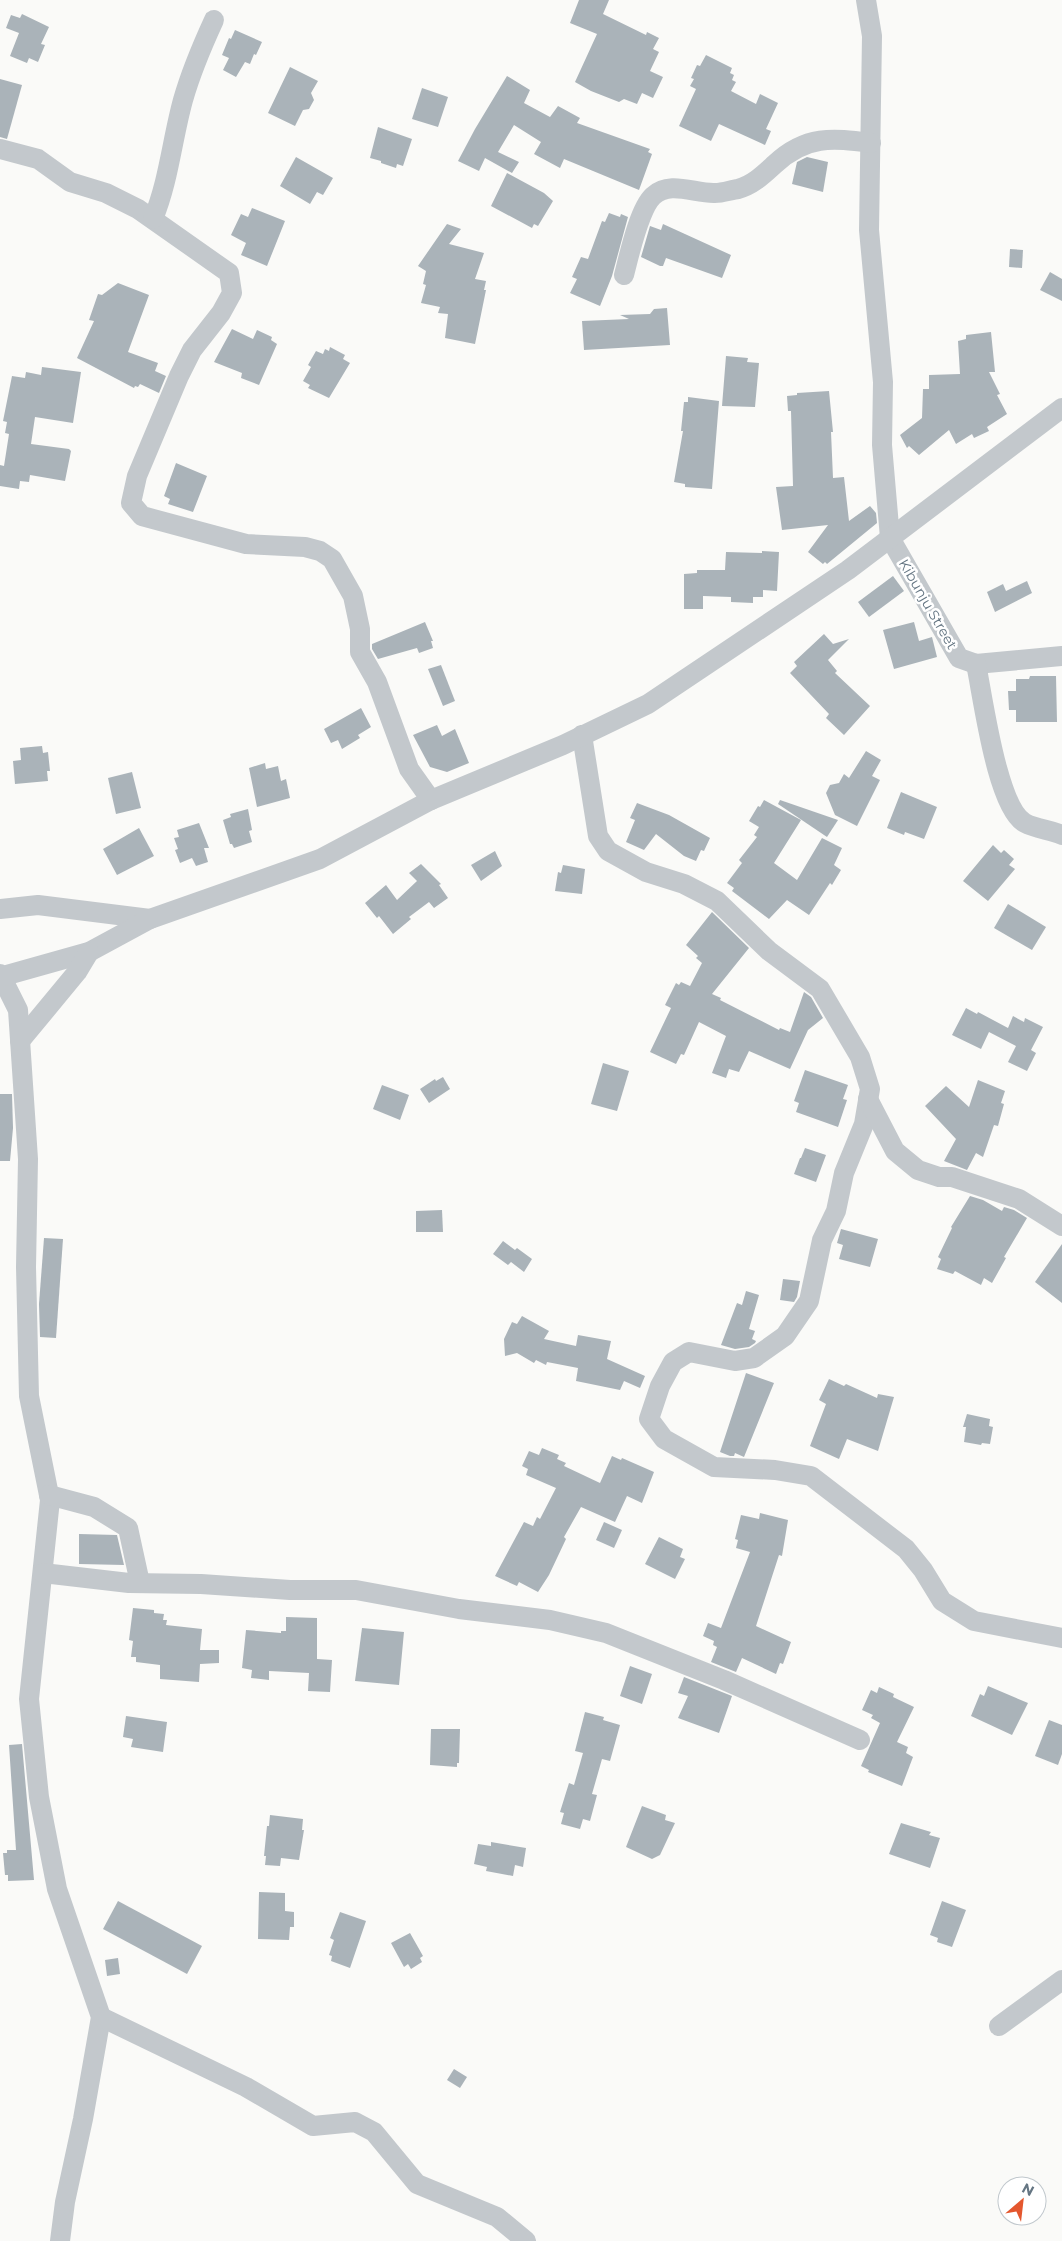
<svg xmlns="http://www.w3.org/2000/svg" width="1062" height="2241" viewBox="0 0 1062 2241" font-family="Montserrat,sans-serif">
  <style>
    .building { fill: #aab3b9 }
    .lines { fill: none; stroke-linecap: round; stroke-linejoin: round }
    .minor { stroke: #c3c8cc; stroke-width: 20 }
    .labels { text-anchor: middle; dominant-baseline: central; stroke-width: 5; stroke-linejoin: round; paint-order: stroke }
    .street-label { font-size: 14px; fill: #657683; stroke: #fff }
  </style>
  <rect width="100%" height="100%" fill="#fafaf8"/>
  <g class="building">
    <path d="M579,0H609L603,14L646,35L647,32L659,38L653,49L659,52L650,71L663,77L653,98L642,93L637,104L624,99L619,102L591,91L575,82L597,34L570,23Z"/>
    <path d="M22,14L49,27L41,44L45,45L38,62L29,58L27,63L10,56L19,33L6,28L11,15L20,18Z"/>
    <path d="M235,30L262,42L256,55L254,54L250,64L245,62L236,77L223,70L229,58L222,55L229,38L231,39Z"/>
    <path d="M706,55L732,68L730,73L734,75L732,80L736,82L731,91L756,104L760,94L778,103L766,129L771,131L765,145L719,124L711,141L679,126L696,89L690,86L694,79L691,78L697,65L700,66Z"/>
    <path d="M290,67L318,81L311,93L314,100L309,109L303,110L295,126L268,113Z"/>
    <path d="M507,76L530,90L524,103L550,117L558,106L580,118L577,123L650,149L648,152L652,154L639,190L564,159L560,168L534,154L541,142L514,125L498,152L519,162L512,173L485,158L479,171L458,161L475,129Z"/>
    <path d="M0,79L22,85L7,139L0,137Z"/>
    <path d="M422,88L448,97L438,127L412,119Z"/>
    <path d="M378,127L412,139L403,166L397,164L396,168L381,163V161L370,158Z"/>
    <path d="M296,157L333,178L323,195L317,192L310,204L280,186Z"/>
    <path d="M807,157L828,162L823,192L792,184L797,162Z"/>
    <path d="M507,173L544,193L553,201L538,226L534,224L532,228L491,206Z"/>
    <path d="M252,208L285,221L267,266L241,255L246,243L231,235L241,214L248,217Z"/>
    <path d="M609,213L620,217L621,214L628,217L612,276L600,306L570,293L577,279L572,277L581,257L588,259L602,221L605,222Z"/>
    <path d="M447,224L461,229L449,244L484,253L475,279L486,281L484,290H486L475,344L445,338L448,314L438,313L440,307L421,303L426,285L423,284L426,271L418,266Z"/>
    <path d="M663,224L731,255L722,278L666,258L663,266H660L641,257L650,226L661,230Z"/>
    <path d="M1010,249L1023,250L1022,268L1009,267Z"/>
    <path d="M1050,272L1062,279V301L1040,290Z"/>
    <path d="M118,283L149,295L128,352L158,363L155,371L166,376L159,393L140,384L138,387L135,386L134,388L77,358L94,321L89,320L98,294L102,295Z"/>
    <path d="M667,308L670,345L584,350L582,321L629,319L620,315L650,314L654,309Z"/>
    <path d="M232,329L253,339L257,330L272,337L271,340L277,344L259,385L241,378L242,373L214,362Z"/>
    <path d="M991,332L995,372H989L1000,394L997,395L1007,414L987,427L989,431L974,438L972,434L956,444L949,430L919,455L909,446L907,448L900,435L922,418L923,389H929V375L960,374L958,341L966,339V335Z"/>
    <path d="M330,347L345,355L343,359L350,363L329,398L308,388L310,385L303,381L311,367L308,365L316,351L323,354L325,349L329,351Z"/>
    <path d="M726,356L748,358L747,362L759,363L755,407L722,406Z"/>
    <path d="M42,367L81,372L73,423L35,417L31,444L69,449L71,451L65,481L30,475L29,482L20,481L19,489L0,486V465L4,466L9,434L5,433L7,422L3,421L12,376L25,378L26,372L41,375Z"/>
    <path d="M829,391L833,432H831L833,478L844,477L849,521L870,506L876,513L877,523L827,564L825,562L823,564L808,552L828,525L782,530L776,487L793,486L791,411H788L787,396L797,395V393Z"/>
    <path d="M688,397L719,401L712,489L685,487V484L674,482L683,431H681L684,402H688Z"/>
    <path d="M176,463L207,476L193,512L168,504L170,499L164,496Z"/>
    <path d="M762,551L779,552L777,591L763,590V597H753V603L731,602V597L703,596V609H684V574L697,573V570H725L726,552L762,553Z"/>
    <path d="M893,576L904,591L869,617L858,602Z"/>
    <path d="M1027,581L1032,593L995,612L987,592L1003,584L1006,591Z"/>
    <path d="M425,622L433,641H431L433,648L419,653L417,648L378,659L372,649V644Z"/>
    <path d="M914,622L919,641L932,637L937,657L894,669L883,630Z"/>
    <path d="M824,634L833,644L849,639L828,660L837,671L835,673L870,706L844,735L826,718L829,714L790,673L797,666L794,662Z"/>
    <path d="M441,665L455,701L443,706L428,669Z"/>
    <path d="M1030,676H1056L1057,722H1016V710H1009L1008,691H1016V679H1029Z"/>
    <path d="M361,708L371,727L358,735L360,738L342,749L338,740L331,743L324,729Z"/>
    <path d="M437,725L442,736L455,729L469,763L447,772L430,767L413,735Z"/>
    <path d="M42,746L43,753L48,752L50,771H47L48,781L15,784L13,761L21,760L20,748Z"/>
    <path d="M866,751L881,760L872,776L880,780L857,826L835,815L826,793L830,785L839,783L844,774L849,778Z"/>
    <path d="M265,763L266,769L278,766L281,781L286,779L290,798L257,807L249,768Z"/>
    <path d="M132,772L141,808L116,814L108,778Z"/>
    <path d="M901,792L937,807L924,839L905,832L904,835L887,828Z"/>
    <path d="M764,800L801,820L774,863L797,880L822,838L842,848L834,865L841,870L832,885L830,883L809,915L787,900L769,919L732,891L734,888L727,883L742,863L739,860L757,837L754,835L759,827L749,821L758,806L760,807Z"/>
    <path d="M780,800L838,820L827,837L778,804Z"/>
    <path d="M637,803L669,815L710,838L704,851L701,850L696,861L684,856L656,834L644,850L626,842L635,820L630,818Z"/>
    <path d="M248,809L252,830L249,831L252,842L234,848L232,844H230L223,820L231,817L230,814Z"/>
    <path d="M199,823L209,848H204L208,862L196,866L192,858L180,863L175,850L178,849L174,838L179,837L177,830Z"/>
    <path d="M139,828L154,856L117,875L103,849Z"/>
    <path d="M993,845L1001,853L1004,850L1014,859L1009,865L1015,869L988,901L963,881Z"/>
    <path d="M495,851L502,866L481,881L471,865Z"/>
    <path d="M421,864L441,884L439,885L448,898L434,908L429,902L409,917L411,919L393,934L379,916L377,918L365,903L386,885L397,900L417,881L409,873Z"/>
    <path d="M563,865L585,869L582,894L555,891L558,872L561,873Z"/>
    <path d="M1008,904L1046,927L1032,950L994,928Z"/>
    <path d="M712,912L749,948L712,994L721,998L720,1000L779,1030L780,1028L790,1032L804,992L811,997L823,1018L808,1030L790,1069L749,1051L739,1072L729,1069L726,1078L712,1073L726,1036L699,1022L684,1055L681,1054L676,1064L650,1052L671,1008L665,1005L676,983L679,985L681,982L690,986L702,963L696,958L698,956L686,945Z"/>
    <path d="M966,1008L977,1014L978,1012L1008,1028L1013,1016L1024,1022L1025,1018L1043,1027L1031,1050L1036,1053L1027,1071L1008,1062L1016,1046L989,1032L981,1049L952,1035Z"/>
    <path d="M603,1063L629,1071L617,1111L591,1104Z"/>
    <path d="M805,1070L848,1085L843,1099L847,1100L838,1127L796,1112L799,1103L794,1101Z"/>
    <path d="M443,1077L450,1089L429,1103L420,1089L435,1079L436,1081Z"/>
    <path d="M978,1080L1005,1091L1001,1103L1004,1104L998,1126L994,1125L983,1157L976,1153L967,1170L944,1161L956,1139L925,1106L946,1086L969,1107Z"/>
    <path d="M382,1085L409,1095L400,1120L373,1109Z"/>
    <path d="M0,1094H12L13,1128L10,1161H0Z"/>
    <path d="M805,1148L826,1155L816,1182L794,1174L800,1158H801Z"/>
    <path d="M970,1196L983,1200L1002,1211L1004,1207L1014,1210L1027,1218L1004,1257L1006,1258L992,1283L984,1278L981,1285L955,1271L953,1274L937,1269L941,1259L938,1257L952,1228L951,1227Z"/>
    <path d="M442,1210L443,1232H416V1211Z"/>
    <path d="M841,1229L878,1239L870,1267L839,1259L843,1245L837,1243Z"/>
    <path d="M44,1238L63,1239L56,1338L40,1337L39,1304Z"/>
    <path d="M503,1241L515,1250L517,1248L532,1259L524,1272L511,1262L508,1265L493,1254Z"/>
    <path d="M1062,1244V1303L1035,1282Z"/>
    <path d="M783,1279L800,1281L797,1297L794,1302L780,1300Z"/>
    <path d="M746,1291L759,1295L749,1329L755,1331L752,1339L756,1341L755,1343L749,1347L735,1349L721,1345L737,1303L742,1305Z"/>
    <path d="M522,1316L549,1331L544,1339L576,1346L578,1335L611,1341L607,1359L645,1376L640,1388L624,1381L620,1390L576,1381L578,1368L547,1362L546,1365L536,1360L534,1363L517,1353L505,1356L504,1339L512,1322L517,1324Z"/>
    <path d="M746,1373L774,1383L744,1457L735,1453L734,1456H730L720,1452Z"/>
    <path d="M829,1379L844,1386L846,1384L877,1398L878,1394L894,1397L878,1451L847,1439L839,1459L810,1446L826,1404L819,1400Z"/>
    <path d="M967,1414L990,1419L989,1426L993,1427L990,1444L982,1443L981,1445L964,1442L966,1427H963Z"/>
    <path d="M542,1448L559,1455L557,1459L566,1463L564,1466L600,1483L612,1456L621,1460L622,1458L654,1472L642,1503L627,1496L615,1522L581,1507L564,1537L566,1539L549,1575L538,1592L519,1582L517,1586L495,1576L524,1522L533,1526L537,1517L540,1519L556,1488L526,1475L528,1469L522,1466L529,1451L539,1455Z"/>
    <path d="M760,1513L788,1520L782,1556L779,1555L756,1626L791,1642L783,1664L780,1663L776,1674L742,1658L736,1672L711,1662L717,1647L713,1645L714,1641L703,1636L708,1623L721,1628L750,1552L736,1548L738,1540L735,1539L741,1515L759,1519Z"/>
    <path d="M604,1522L622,1530L614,1548L596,1540Z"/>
    <path d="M79,1534L117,1535L124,1565L79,1564Z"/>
    <path d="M659,1537L683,1549L680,1557L685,1559L675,1579L645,1564Z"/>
    <path d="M133,1608L154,1610V1613L164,1614L163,1620H167L166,1625L202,1629L200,1650H219V1663L200,1664L199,1682L160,1679V1665L136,1662V1657H131L133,1641L129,1640Z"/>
    <path d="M286,1617L317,1618V1659L332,1660L330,1692L308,1691L309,1673L269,1671V1680L251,1678L252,1670L242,1668L246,1630L281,1633V1631H286Z"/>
    <path d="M362,1628L404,1632L399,1685L355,1681Z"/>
    <path d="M630,1666L652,1674L642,1704L620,1696Z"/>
    <path d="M684,1677L732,1696L719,1733L678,1718L688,1696L678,1693Z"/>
    <path d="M988,1686L1028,1703L1012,1735L971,1716L980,1694L984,1696Z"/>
    <path d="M879,1687L894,1694L893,1697L914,1707L897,1742L908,1747L906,1753L913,1757L902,1786L868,1772L869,1770L861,1766L880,1723L871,1718L873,1715L862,1710L871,1690L877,1693Z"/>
    <path d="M585,1712L604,1717L603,1720L620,1725L610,1761L602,1759L592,1794L597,1795L590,1821L583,1819L580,1829L561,1824L564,1813L560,1812L569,1783L574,1785L583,1753L575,1751Z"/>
    <path d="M126,1716L167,1722L163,1752L131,1747L133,1739L123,1737Z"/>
    <path d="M1049,1720L1062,1725V1754L1058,1765L1035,1756Z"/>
    <path d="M431,1729H460L459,1763H457V1767L430,1765Z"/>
    <path d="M22,1744L34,1880L8,1881V1875H5L3,1853H7V1850H16L9,1745Z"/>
    <path d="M642,1806L666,1815L665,1820L675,1823L660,1855L652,1859L626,1847Z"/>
    <path d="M270,1815L303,1819L302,1830H304L299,1860L281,1858L280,1866L265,1865L266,1856H264L267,1826H269Z"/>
    <path d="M901,1823L931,1832L929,1835L940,1838L930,1868L889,1854Z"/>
    <path d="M491,1842L526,1848L523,1867L515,1865L513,1876L486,1871L487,1867L474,1864L478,1844L491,1846Z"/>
    <path d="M259,1892L285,1893V1911L294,1912V1927H290L289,1940L258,1939Z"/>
    <path d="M118,1901L202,1946L187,1974L103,1929Z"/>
    <path d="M942,1901L966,1910L952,1947L937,1942L938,1938L930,1935Z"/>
    <path d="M340,1912L366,1921L350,1968L331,1961L332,1956L329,1955L334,1940L330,1938Z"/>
    <path d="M410,1933L423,1956L420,1958L422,1962L411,1969L408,1964L404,1967L391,1943Z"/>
    <path d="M118,1958L120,1974L107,1976L105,1960Z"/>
    <path d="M454,2069L467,2077L460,2088L447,2080Z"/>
  </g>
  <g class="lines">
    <g class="minor">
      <path d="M866,0L872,36L869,230L883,382L882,445L890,538L959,658L976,664L1062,656"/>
      <path d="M0,149L38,159L70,182L106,193L138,209L229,273L232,293L221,313L192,350L179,376L137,476L131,503L142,516L246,544L305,547L320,551L332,559L353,596L360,629V652L377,682L409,769L431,800"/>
      <path d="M153,219C169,180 172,140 183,100C191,72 202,46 214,20"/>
      <path d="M624,275C629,256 639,209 653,196C670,180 695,194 715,193C722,193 731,190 738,189C753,185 764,174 775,164C806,135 832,138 871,143"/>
      <path d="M976,664C983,697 997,808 1025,823C1036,829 1051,830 1062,835"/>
      <path d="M582,735L598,836L608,851L646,872L684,884L717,901L769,951L820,989L860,1057L870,1089L864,1124L844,1173L836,1211L822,1240L809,1301L785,1336L754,1358L735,1361L689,1352L673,1362L660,1386L649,1419L664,1439L714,1467L775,1470L811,1476L906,1549L923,1570L942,1601L974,1621L1062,1638"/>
      <path d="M0,909L38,905L150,919"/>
      <path d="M0,974L18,1010L28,1159L26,1267L29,1396L50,1500L29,1699L39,1797L57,1889L101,2017L83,2119L65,2202L60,2241"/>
      <path d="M0,977L89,952L150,919L320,859L431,800L563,745L648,704L848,570L1062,408"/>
      <path d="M20,1041L77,972L89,952"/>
      <path d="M868,1099L895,1151L918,1170L939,1177H952L1019,1199L1062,1226"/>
      <path d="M49,1495L94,1507L128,1528L140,1583"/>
      <path d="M43,1573L129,1583L201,1584L290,1590H356L459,1609L550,1620L606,1633L724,1680L860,1740"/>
      <path d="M101,2017L246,2087L313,2126L355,2122L374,2132L417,2184L497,2217L526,2241"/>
      <path d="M999,2026L1062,1980"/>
    </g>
  </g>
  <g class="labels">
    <g class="street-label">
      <text transform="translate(928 604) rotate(60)">Kibunju Street</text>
    </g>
  </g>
  <g transform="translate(1022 2201) rotate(28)"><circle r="24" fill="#ffffff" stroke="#c1c8cd"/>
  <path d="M0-4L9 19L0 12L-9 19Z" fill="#e4572e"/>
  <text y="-8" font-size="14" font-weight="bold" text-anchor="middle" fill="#657683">N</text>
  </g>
</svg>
